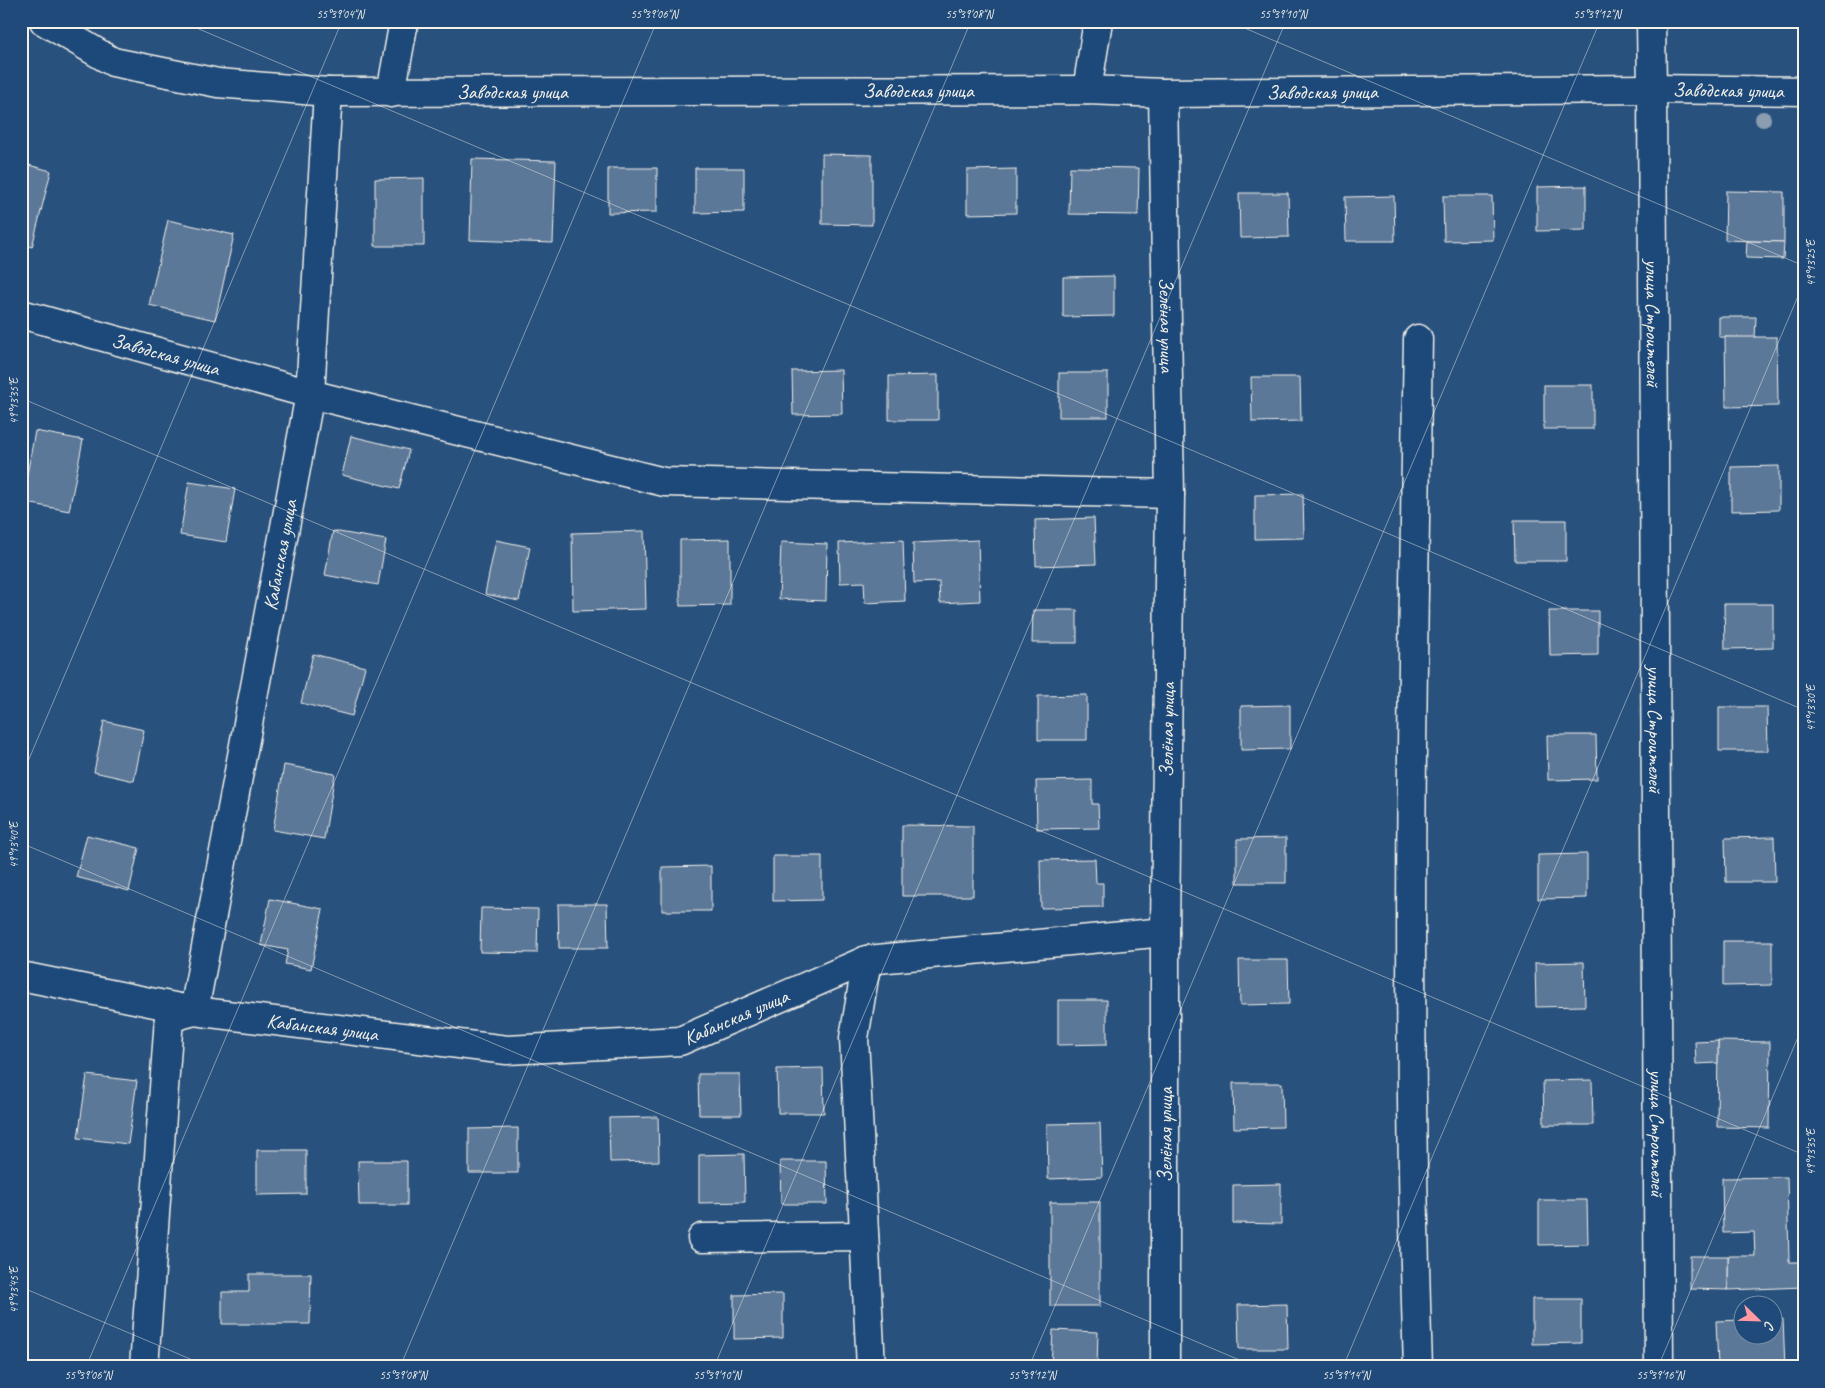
<svg xmlns="http://www.w3.org/2000/svg" width="1825" height="1388" viewBox="0 0 1825 1388" font-family="Caveat,sans-serif">
  <style>
    .building { fill: #5b7899; stroke: #f4f1e8 }
    .lines { fill: none; stroke-linecap: round; stroke-linejoin: round }
    .minor-casing { stroke: #f4f1e8; stroke-width: 31 }
    .minor { stroke: #1f4a7a; stroke-width: 28 }
    .tree { fill: #8a9db1 }
    .ticks { fill: none; stroke: #f4f1e8; stroke-width: 1; stroke-opacity: 0.45 }
    .labels { text-anchor: middle; dominant-baseline: central; stroke-width: 5; stroke-linejoin: round; paint-order: stroke }
    .street-label { font-size: 20px; fill: #f4f1e8; stroke: #1f4a7a }
    .neatline { fill: none; stroke: #f4f1e8; stroke-width: 2 }
    .ticks-label { font-size: 12px; text-anchor: middle; fill: #f4f1e8 }
  </style>
  <rect width="100%" height="100%" fill="#28517e"/>
  <filter id="ink" filterUnits="userSpaceOnUse"><feTurbulence type="fractalNoise" baseFrequency=".02" numOctaves="2"/><feDisplacementMap in="SourceGraphic" scale="10" xChannelSelector="R" yChannelSelector="G"/><feConvolveMatrix kernelMatrix="1 2 1 2 8 2 1 2 1" color-interpolation-filters="sRGB"/></filter>
  <g filter="url(#ink)">
    <g class="building">
      <path d="M822,154L872,155V225L822,224Z"/>
      <path d="M472,159L556,161L553,243L470,240Z"/>
      <path d="M21,163L51,171L32,247L21,244Z"/>
      <path d="M1070,167L1139,168L1138,215L1069,214Z"/>
      <path d="M608,168H657V212L608,213Z"/>
      <path d="M695,168H744V212L695,213Z"/>
      <path d="M1016,169V213L967,214V170Z"/>
      <path d="M424,178V246H375V179Z"/>
      <path d="M1586,186V230L1537,231V187Z"/>
      <path d="M1726,191L1784,192V242L1725,240Z"/>
      <path d="M1239,193H1288L1289,237L1240,238Z"/>
      <path d="M1394,196L1395,241H1346L1345,197Z"/>
      <path d="M1443,196H1492L1493,240L1444,241Z"/>
      <path d="M168,220L234,235L215,320L149,305Z"/>
      <path d="M1747,241L1784,242L1783,259L1746,258Z"/>
      <path d="M1114,276V316L1063,317V277Z"/>
      <path d="M1719,317H1756L1755,338L1719,337Z"/>
      <path d="M1725,337H1777L1778,406L1726,407Z"/>
      <path d="M841,370L842,414L793,415L792,371Z"/>
      <rect x="1059" y="373" width="49" height="44"/>
      <path d="M938,375V420H889V376Z"/>
      <path d="M1251,377H1300L1301,421L1252,422Z"/>
      <rect x="1544" y="385" width="49" height="44"/>
      <path d="M35,431L83,440L69,511L22,502Z"/>
      <path d="M351,436L409,450L399,489L342,475Z"/>
      <path d="M1779,466V510L1731,511V467Z"/>
      <path d="M189,482L235,489L226,542L180,535Z"/>
      <path d="M1303,494L1304,538L1255,539V495Z"/>
      <path d="M1094,518L1096,564L1036,566L1035,520Z"/>
      <path d="M1514,520H1566V561H1515Z"/>
      <path d="M333,531L386,540L378,585L325,575Z"/>
      <path d="M644,531L646,609L573,611L572,533Z"/>
      <path d="M730,539V605L680,606V540Z"/>
      <path d="M496,540L530,547L519,601L485,594Z"/>
      <path d="M903,540L905,601L865,603L864,582L840,583L839,543Z"/>
      <path d="M978,540L980,601L940,603L939,582L914,583L913,543Z"/>
      <path d="M781,542L827,544L826,601L779,599Z"/>
      <path d="M1724,604H1773V648L1725,649Z"/>
      <path d="M1033,610H1077V643H1032Z"/>
      <path d="M1549,611H1598V655L1550,656Z"/>
      <path d="M313,654L365,667L352,716L301,703Z"/>
      <path d="M1087,695V740H1038V696Z"/>
      <path d="M1290,705V749L1241,750V706Z"/>
      <path d="M1719,707H1767L1768,751H1719Z"/>
      <path d="M104,721L144,730L134,781L94,772Z"/>
      <path d="M1547,735H1596L1597,779L1548,780Z"/>
      <path d="M284,765L335,774L324,839L273,830Z"/>
      <path d="M1092,780V804H1098L1099,828L1037,829L1036,781Z"/>
      <path d="M902,825L973,826V896H902Z"/>
      <path d="M87,835L139,848L129,891L76,877Z"/>
      <path d="M1774,837L1775,882H1726L1725,838Z"/>
      <path d="M1286,838V883H1237V839Z"/>
      <path d="M1587,854V898L1538,899V855Z"/>
      <path d="M773,856H822V900L773,901Z"/>
      <path d="M1095,859L1096,883H1103V907L1041,908L1040,860Z"/>
      <path d="M711,866V911H662V867Z"/>
      <path d="M270,899L323,909L311,969L285,964L288,950L261,945Z"/>
      <path d="M558,904H607L608,948H559Z"/>
      <path d="M481,908L538,909L537,953L480,952Z"/>
      <path d="M1723,941H1772V985L1723,986Z"/>
      <path d="M1239,960H1288L1289,1004L1240,1005Z"/>
      <path d="M1584,962L1585,1006L1536,1007L1535,963Z"/>
      <path d="M1058,1000H1107V1044L1058,1045Z"/>
      <path d="M1718,1041L1770,1042L1769,1128L1717,1127Z"/>
      <path d="M1718,1041V1063L1696,1064L1695,1042Z"/>
      <path d="M823,1068L824,1113H778L777,1069Z"/>
      <path d="M698,1074H740L741,1115H699Z"/>
      <path d="M87,1075L137,1081L128,1144L78,1138Z"/>
      <path d="M1592,1080L1593,1125H1544L1543,1081Z"/>
      <path d="M1233,1083H1282L1283,1127L1234,1128Z"/>
      <path d="M658,1117L659,1161L610,1162L609,1118Z"/>
      <path d="M1100,1123L1102,1177L1048,1179L1047,1124Z"/>
      <path d="M518,1128V1173H469V1129Z"/>
      <path d="M257,1150H306V1194L257,1195Z"/>
      <path d="M744,1154L745,1202L699,1203V1155Z"/>
      <path d="M358,1161H407V1205H359Z"/>
      <path d="M780,1161H826L827,1204H781Z"/>
      <path d="M1787,1177L1789,1262H1804V1287L1728,1290V1256H1755L1754,1232L1723,1233L1722,1178Z"/>
      <path d="M1281,1184V1224L1233,1223V1185Z"/>
      <path d="M1539,1200H1587L1588,1244L1539,1245Z"/>
      <rect x="1050" y="1202" width="50" height="104"/>
      <path d="M1690,1256H1728V1290L1690,1289Z"/>
      <path d="M249,1274H311L310,1324H222V1292H249Z"/>
      <path d="M783,1294V1338L734,1339V1295Z"/>
      <path d="M1532,1299H1581V1343L1532,1344Z"/>
      <path d="M1287,1304L1288,1349H1239L1238,1305Z"/>
      <path d="M1772,1319H1783L1785,1367H1718L1716,1321L1742,1320V1336H1772Z"/>
      <path d="M1053,1330L1098,1332L1097,1367H1051Z"/>
    </g>
    <g class="lines">
      <defs>
        <g id="minor">
          <path id="s1" d="M44,21L113,62L218,83L328,92L1087,90L1163,93L1652,89L1804,91"/>
          <path id="s2" d="M1651,21L1652,89L1659,1367"/>
          <path d="M1087,90L1098,21"/>
          <path d="M391,93L404,21"/>
          <path id="s3" d="M1163,93L1170,494L1165,932V1367"/>
          <path id="s4" d="M21,314L310,394L664,482L1170,494"/>
          <path d="M1418,339C1412,682 1406,1024 1418,1367"/>
          <path d="M867,960L1165,932"/>
          <path id="s5" d="M21,976L194,1011L507,1050L680,1041L867,960L854,1038L871,1367"/>
          <path d="M702,1238L864,1236"/>
          <path id="s6" d="M144,1367L169,1018L194,1011L310,394L328,92"/>
        </g>
      </defs>
      <use href="#minor" class="minor-casing"/>
      <use href="#minor" class="minor"/>
    </g>
    <circle class="tree" cx="1763" cy="119" r="8"/>
  </g>
  <path class="ticks" d="M180,21L1804,710M1228,21L1804,266M21,37L28,21M21,398L1804,1155M21,778L342,21M21,843L1256,1367M21,1287L209,1367M86,1367L657,21M400,1367L971,21M714,1367L1286,21M1029,1367L1600,21M1343,1367L1804,282M1658,1367L1804,1023"/>
  <g class="labels">
    <g class="street-label">
      <text stroke="none"><textPath href="#s1" startOffset="888">Заводская улица</textPath></text>
      <text stroke="none"><textPath href="#s1" startOffset="1698">Заводская улица</textPath></text>
      <text stroke="none"><textPath href="#s1" startOffset="482">Заводская улица</textPath></text>
      <text stroke="none"><textPath href="#s1" startOffset="1292">Заводская улица</textPath></text>
      <text stroke="none"><textPath href="#s2" startOffset="302">улица Строителей</textPath></text>
      <text stroke="none"><textPath href="#s3" startOffset="232">Зелёная улица</textPath></text>
      <text stroke="none"><textPath href="#s4" startOffset="150">Заводская улица</textPath></text>
      <text stroke="none"><textPath href="#s6" startOffset="840">Кабанская улица</textPath></text>
      <text stroke="none"><textPath href="#s2" startOffset="708">улица Строителей</textPath></text>
      <text transform="translate(1167 730) rotate(-89)">Зелёная улица</text>
      <text stroke="none"><textPath href="#s5" startOffset="726">Кабанская улица</textPath></text>
      <text stroke="none"><textPath href="#s5" startOffset="306">Кабанская улица</textPath></text>
      <text stroke="none"><textPath href="#s2" startOffset="1112">улица Строителей</textPath></text>
      <text transform="translate(1165 1135) rotate(-90)">Зелёная улица</text>
    </g>
  </g>
  <rect width="1825" height="1388" fill="none" stroke="#1f4a7a" stroke-width="55"/>
  <g transform="translate(1758 1320) rotate(113)"><circle r="24" fill="#1f4a7a" stroke="#748da6"/>
  <path d="M0-4L9 19L0 12L-9 19Z" fill="#ff9aa2"/>
  <text y="-8" font-size="14" font-weight="bold" text-anchor="middle" fill="#f4f1e8">С</text>
  </g>
  <rect x="28" y="28" width="1770" height="1332" class="neatline"/>
  <g class="ticks-label">
    <text x="340" y="18">55°39'04"N</text>
    <text x="654" y="18">55°39'06"N</text>
    <text x="969" y="18">55°39'08"N</text>
    <text x="1283" y="18">55°39'10"N</text>
    <text x="1597" y="18">55°39'12"N</text>
    <text transform="translate(1811 263) rotate(-90)" y="4">49°13'25"E</text>
    <text transform="translate(14 401) rotate(-90)" y="4">49°13'35"E</text>
    <text transform="translate(1811 708) rotate(-90)" y="4">49°13'30"E</text>
    <text transform="translate(14 845) rotate(-90)" y="4">49°13'40"E</text>
    <text transform="translate(1811 1152) rotate(-90)" y="4">49°13'35"E</text>
    <text transform="translate(14 1290) rotate(-90)" y="4">49°13'45"E</text>
    <text x="88" y="1379">55°39'06"N</text>
    <text x="403" y="1379">55°39'08"N</text>
    <text x="717" y="1379">55°39'10"N</text>
    <text x="1032" y="1379">55°39'12"N</text>
    <text x="1346" y="1379">55°39'14"N</text>
    <text x="1660" y="1379">55°39'16"N</text>
  </g>
</svg>
